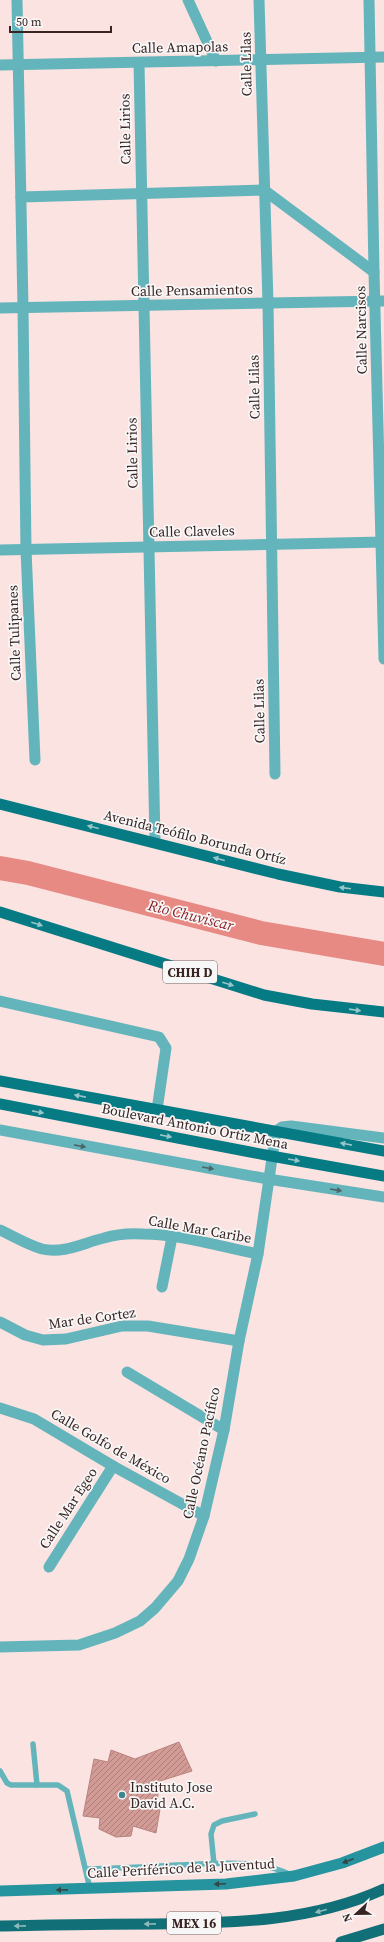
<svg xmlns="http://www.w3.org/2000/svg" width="384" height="1942" viewBox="0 0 384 1942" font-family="'Source Serif 4',serif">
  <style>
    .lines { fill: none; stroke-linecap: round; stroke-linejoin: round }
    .river { stroke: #e88a84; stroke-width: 24 }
    .building { fill: url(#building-hatch); stroke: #b9837f }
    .service { stroke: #64b4bc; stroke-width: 5.5 }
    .minor { stroke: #64b4bc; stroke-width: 11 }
    .tertiary { stroke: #64b4bc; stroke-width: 11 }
    .secondary { stroke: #25949e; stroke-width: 11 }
    .primary { stroke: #067b84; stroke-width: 11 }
    .trunk { stroke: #106f77; stroke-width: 11 }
    .oneway { fill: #97c5c9 }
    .oneway2 { fill: #4d6568 }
    .oneway3 { fill: #344648 }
    .oneway4 { fill: #8fbabd }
    .poi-dot { fill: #3e868d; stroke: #f7f7f7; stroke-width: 1.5 }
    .labels { text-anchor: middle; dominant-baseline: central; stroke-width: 3.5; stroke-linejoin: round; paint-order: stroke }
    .shield { fill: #f7f7f7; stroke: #736363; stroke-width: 1 }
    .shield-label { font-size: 13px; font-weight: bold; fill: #3a2423 }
    .street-label { font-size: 14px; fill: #3a2423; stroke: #f7f7f7 }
    .poi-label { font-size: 14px; fill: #3a2423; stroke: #f7f7f7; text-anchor: start }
    .water-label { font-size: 15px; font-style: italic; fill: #8e2025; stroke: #f7f7f7 }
  </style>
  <defs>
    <pattern id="building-hatch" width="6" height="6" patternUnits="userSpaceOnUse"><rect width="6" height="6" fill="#d29b96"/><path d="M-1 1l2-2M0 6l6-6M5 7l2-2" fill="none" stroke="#ab7e7a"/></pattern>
  </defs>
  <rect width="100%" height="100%" fill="#fbe3e1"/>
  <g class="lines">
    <path class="river" d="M0,868L28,873L261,933L384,954"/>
  </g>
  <path class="building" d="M179,1742L192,1771L160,1781L156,1809H160L156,1833L133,1826L131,1836L116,1837L99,1829L100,1818L83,1816L94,1759L108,1762L111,1750L135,1759Z"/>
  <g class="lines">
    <g class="service">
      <path d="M33,1744L37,1785"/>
      <path d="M0,1771L7,1783L11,1785H58L67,1791L90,1889"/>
      <path d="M214,1864L211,1834L214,1825L222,1821L255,1814"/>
      <path d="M86,1869C116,1868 147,1867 177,1865C214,1864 258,1858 291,1875"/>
    </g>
    <g class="minor">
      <path d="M17,0L23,308L26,550L35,760"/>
      <path d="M188,0L216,61"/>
      <path d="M259,0L268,303L275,774"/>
      <path d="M369,0L374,272L384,659"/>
      <path d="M139,63L155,842"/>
      <path d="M0,65L384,57"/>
      <path d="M21,197L264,190L374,272"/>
      <path d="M0,308L384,301"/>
      <path d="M0,550L384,542"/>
      <path d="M0,1001L159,1037L166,1048L157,1110"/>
      <path d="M0,1230C13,1236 28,1245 42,1249C64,1254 83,1243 104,1238C117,1234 130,1233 143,1234C179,1234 222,1247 258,1254"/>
      <path d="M162,1287L172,1237"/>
      <path d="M0,1322L25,1335L43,1340L66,1339L122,1326H148L239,1341"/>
      <path d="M127,1372L224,1430"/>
      <path d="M0,1408L34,1419L113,1466L204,1516"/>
      <path d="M49,1567L113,1466"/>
      <path d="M0,1647L79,1645L115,1633L140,1621L155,1608L178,1581L189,1559L204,1516L224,1430L239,1341L258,1254L276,1131L282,1127L291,1126L384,1138"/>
    </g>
    <path class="tertiary" d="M0,1130L268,1179L384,1197"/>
    <path class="secondary" d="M0,1891L226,1884L294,1876L342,1863L384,1847"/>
    <g class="primary">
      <path d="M0,804L278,874L340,887L384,892"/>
      <path d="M0,912L264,995L312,1004L384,1012"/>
      <path d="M0,1081L384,1151"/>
      <path d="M0,1104L271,1156L384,1176"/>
    </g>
    <g class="trunk">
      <path d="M0,1926C52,1925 103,1924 155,1924C233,1923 312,1922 384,1889"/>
      <path d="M341,1942L384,1929"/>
    </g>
  </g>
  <defs><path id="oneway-solid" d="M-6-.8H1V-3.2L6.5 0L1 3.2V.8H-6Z"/></defs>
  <g class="oneway">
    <use href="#oneway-solid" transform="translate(93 827) rotate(-166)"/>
    <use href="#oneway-solid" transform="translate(219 859) rotate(-165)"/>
    <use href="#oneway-solid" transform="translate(345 888) rotate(-173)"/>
    <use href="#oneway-solid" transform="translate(37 924) rotate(18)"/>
    <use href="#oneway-solid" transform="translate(228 984) rotate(17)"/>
    <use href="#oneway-solid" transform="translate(355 1010) rotate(8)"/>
    <use href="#oneway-solid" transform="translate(80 1096) rotate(-169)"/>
    <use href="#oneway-solid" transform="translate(38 1112) rotate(11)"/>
    <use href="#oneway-solid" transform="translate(166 1136) rotate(11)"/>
    <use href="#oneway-solid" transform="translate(346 1144) rotate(-169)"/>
    <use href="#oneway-solid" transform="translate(294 1160) rotate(10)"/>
  </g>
  <g class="oneway2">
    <use href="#oneway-solid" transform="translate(80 1146) rotate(11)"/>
    <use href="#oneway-solid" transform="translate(208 1168) rotate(10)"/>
    <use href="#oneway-solid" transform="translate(336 1190) rotate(9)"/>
  </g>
  <g class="oneway3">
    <use href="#oneway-solid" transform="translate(348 1861) rotate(159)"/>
    <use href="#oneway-solid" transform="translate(220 1884) rotate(178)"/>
    <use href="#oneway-solid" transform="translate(62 1890) rotate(179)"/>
  </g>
  <g class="oneway4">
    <use href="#oneway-solid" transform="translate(321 1911) rotate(165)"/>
    <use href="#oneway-solid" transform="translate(150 1924) rotate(179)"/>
    <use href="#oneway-solid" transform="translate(20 1926) rotate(179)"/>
  </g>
  <circle class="poi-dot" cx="122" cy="1795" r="4"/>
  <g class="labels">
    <g class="shield">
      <rect x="163" y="961" width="54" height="22" rx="3"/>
      <rect x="167" y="1912" width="54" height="22" rx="3"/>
    </g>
    <g class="shield-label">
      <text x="190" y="972">CHIH D</text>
      <text x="194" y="1923">MEX 16</text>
    </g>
    <g class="street-label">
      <text transform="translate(180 47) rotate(-1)">Calle Amapolas</text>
      <text transform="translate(246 64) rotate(-91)">Calle Lilas</text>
      <text transform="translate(125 129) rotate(-91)">Calle Lirios</text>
      <text transform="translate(192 290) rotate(-1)">Calle Pensamientos</text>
      <text transform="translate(361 330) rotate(-91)">Calle Narcisos</text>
      <text transform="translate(254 387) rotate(-91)">Calle Lilas</text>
      <text transform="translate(132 453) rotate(-91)">Calle Lirios</text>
      <text transform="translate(192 531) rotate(-1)">Calle Claveles</text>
      <text transform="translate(14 633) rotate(-92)">Calle Tulipanes</text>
      <text transform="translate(259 711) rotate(-91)">Calle Lilas</text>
      <text transform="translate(195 837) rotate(14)">Avenida Teófilo Borunda Ortíz</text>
      <text transform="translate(195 1126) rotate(11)">Boulevard Antonio Ortiz Mena</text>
      <text transform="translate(200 1229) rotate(10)">Calle Mar Caribe</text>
      <text transform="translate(92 1318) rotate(-8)">Mar de Cortez</text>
      <text transform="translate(111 1446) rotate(30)">Calle Golfo de México</text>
      <text transform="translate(201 1453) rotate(-78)">Calle Océano Pacífico</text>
      <text transform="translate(68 1508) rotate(-57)">Calle Mar Egeo</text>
      <text transform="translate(181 1868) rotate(-3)">Calle Periférico de la Juventud</text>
    </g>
    <g class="poi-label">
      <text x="130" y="1787">Instituto Jose<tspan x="130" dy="16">David A.C.</tspan></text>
    </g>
    <g class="water-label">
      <text transform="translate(191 915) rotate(14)">Rio Chuviscar</text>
    </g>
  </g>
  <g transform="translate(356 1914) rotate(248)" stroke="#f7f7f7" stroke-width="3" paint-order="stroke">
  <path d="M0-3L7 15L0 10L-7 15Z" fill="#3a2423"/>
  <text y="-6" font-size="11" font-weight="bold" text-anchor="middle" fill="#3a2423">N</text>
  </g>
  <path d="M10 26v6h101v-6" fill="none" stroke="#3a2423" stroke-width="2"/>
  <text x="16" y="26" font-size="12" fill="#3a2423" stroke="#f7f7f7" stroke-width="3" paint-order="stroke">50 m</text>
</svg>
